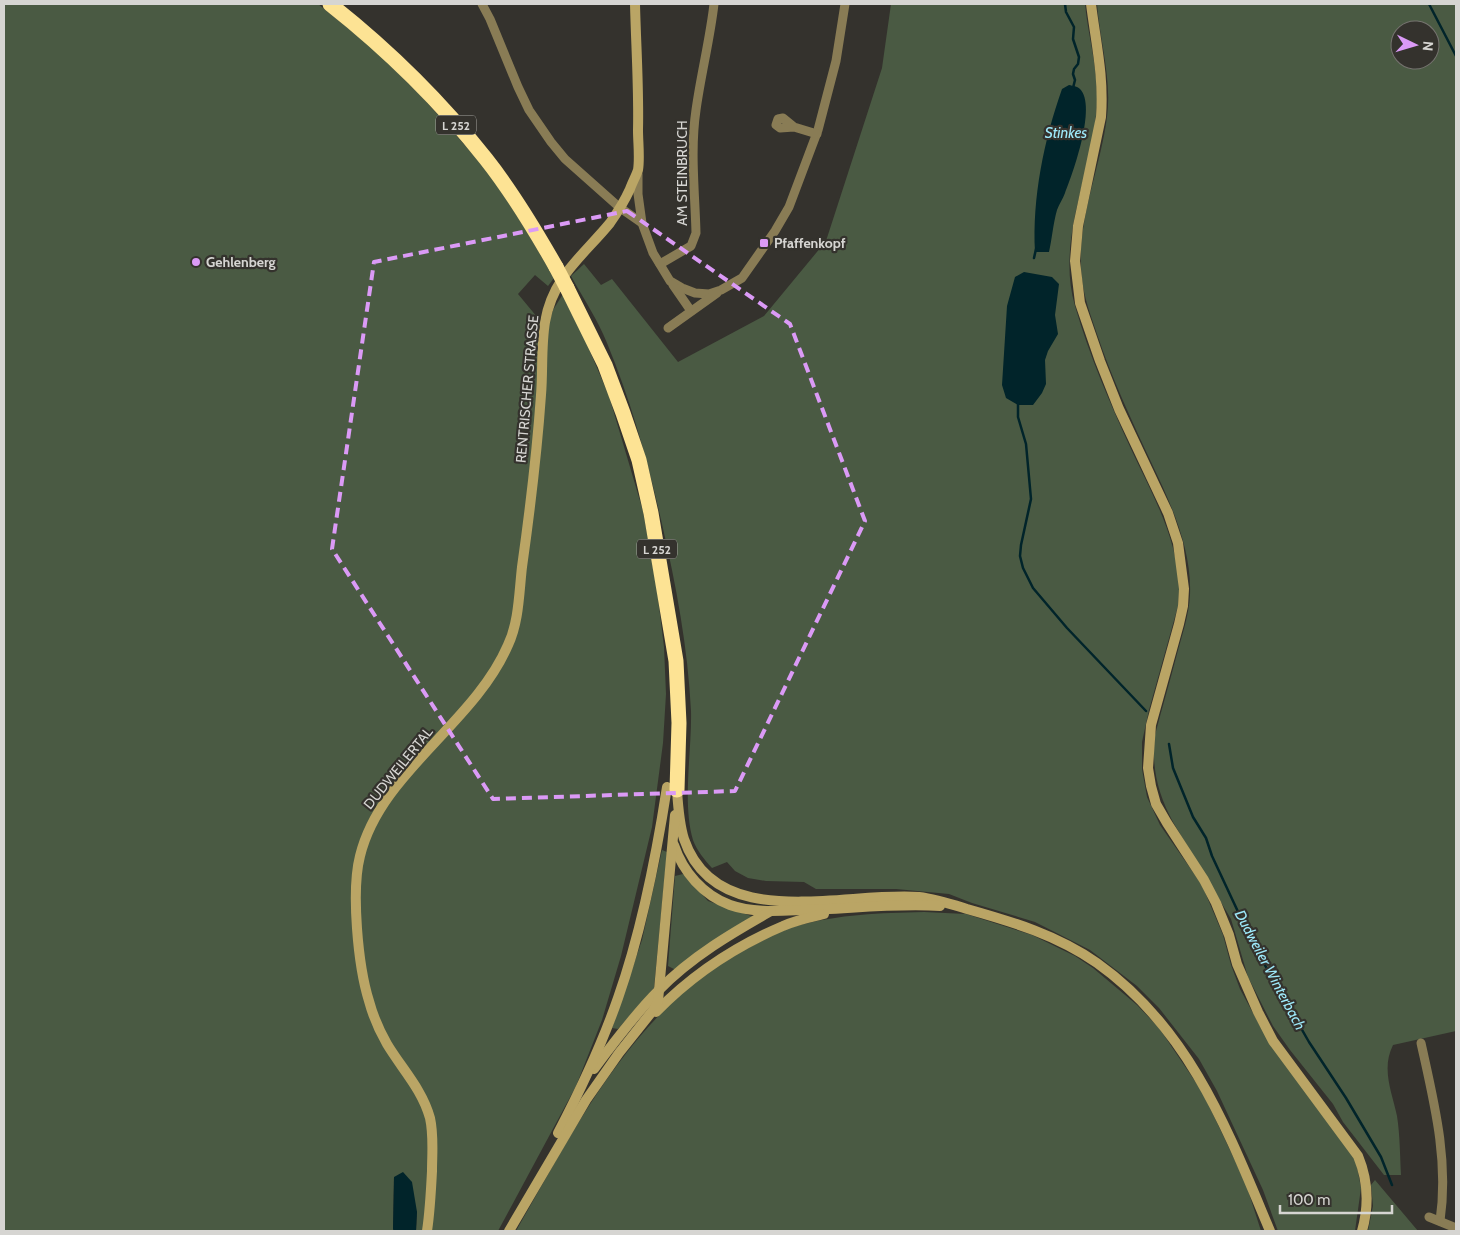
<svg xmlns="http://www.w3.org/2000/svg" width="1460" height="1235" viewBox="0 0 1460 1235" font-family="Cabin,sans-serif">
  <style>
    .green { fill: #4a5a43; fill-rule: evenodd }
    .water { fill: #01242a }
    .lines { fill: none; stroke-linecap: round; stroke-linejoin: round }
    .stream { stroke: #01242a; stroke-width: 2.5 }
    .street { stroke: #897c55; stroke-width: 9 }
    .secondary { stroke: #baa565; stroke-width: 10 }
    .highway { stroke: #fde394; stroke-width: 15 }
    .highway-bridge { stroke: #fde394; stroke-width: 15 }
    .marked { fill: none; stroke: #db9af6; stroke-width: 4; stroke-dasharray: 10 6; stroke-linejoin: round }
    .poi-dot { fill: #db9af6; stroke: #34322d; stroke-width: 2 }
    .labels { text-anchor: middle; dominant-baseline: central; stroke-width: 4.5; stroke-linejoin: round; paint-order: stroke }
    .shield { fill: #34322d; stroke: #a5a4a0; stroke-width: 1 }
    .shield-label { font-size: 12px; font-weight: bold; fill: #d6d5d2 }
    .street-label { font-size: 14px; fill: #d6d5d2; stroke: #34322d }
    .poi-label { font-size: 14px; font-weight: bold; fill: #d6d5d2; stroke: #34322d; text-anchor: start }
    .water-label { font-size: 15px; font-style: italic; fill: #9eeafb; stroke: #34322d }
  </style>
  <rect width="100%" height="100%" fill="#34322d"/>
  <g class="green">
    <path d="M4,4H318L374,49L423,98L470,151L491,176L524,227L554,278L548,286L535,275L518,294L547,329L553,310L563,294L586,342L609,396L643,511L657,590L664,647L666,694L663,743L652,827L621,956L602,1020L576,1086L498,1231H416L417,1212L394,1177L393,1229L394,1231H4Z"/>
    <path d="M891,4H1085C1088,36 1098,68 1097,101C1095,169 1055,237 1075,306C1089,355 1110,403 1131,449C1154,498 1185,551 1178,606L1149,710L1142,742V769L1147,797L1160,825L1202,885L1223,935L1231,965L1240,989L1260,1026L1356,1161L1361,1188L1355,1231H1278L1263,1190L1217,1091L1199,1059L1159,1008L1137,986L1090,950L1035,922L972,903L949,894L896,889H816L804,882L766,881L748,878L735,871L727,862L712,868C704,859 697,851 693,840C682,803 692,750 691,711C688,648 676,585 662,524C648,462 631,401 607,343C598,320 583,298 571,276L584,264L601,285L612,279L678,362L764,316L826,241L882,68Z"/>
    <path d="M1097,4H1456V1031L1393,1045C1381,1069 1392,1092 1397,1116C1400,1135 1400,1156 1401,1175H1384L1343,1122L1333,1104L1290,1050L1273,1026L1248,977L1231,919L1173,822C1158,794 1151,767 1155,735C1162,708 1170,681 1177,654C1182,635 1189,615 1190,595C1192,549 1171,504 1152,464C1132,421 1112,379 1097,334C1091,316 1084,298 1082,279C1075,224 1100,171 1107,117C1112,79 1100,42 1097,4ZM1400,30H1430V60H1400Z"/>
    <path d="M662,850L667,852L654,988L618,1029L612,1028L642,940Z"/>
    <path d="M683,874L708,901L754,917L676,970L668,966L675,876Z"/>
    <path d="M924,912L966,914L1032,935L1075,956L1093,968L1137,1005L1159,1028L1203,1093L1246,1184L1261,1231H516C579,1121 638,1000 758,943C770,937 783,929 796,926C841,914 879,913 924,912Z"/>
    <path d="M1375,1180L1418,1231H1368L1373,1206L1371,1185Z"/>
  </g>
  <g class="water">
    <path d="M1069,85C1073,86 1077,86 1080,89C1097,106 1073,173 1065,193C1063,199 1059,204 1057,210C1053,224 1052,239 1049,252H1035C1032,198 1044,140 1062,89Z"/>
    <path d="M1024,272L1052,277L1059,284L1055,315L1058,334L1048,351L1045,360L1046,384L1042,393L1033,405H1018L1006,398L1002,385L1007,306L1015,277Z"/>
    <path d="M403,1172L412,1182L417,1212L416,1231H394L393,1229L394,1177Z"/>
  </g>
  <g class="lines">
    <g class="stream">
      <path d="M1065,4L1066,12L1074,27L1073,39L1079,57L1078,64L1074,69L1073,74L1075,80L1073,88"/>
      <path d="M1429,4L1456,56"/>
      <path d="M1034,258L1036,249"/>
      <path d="M1018,402V417L1026,444L1031,499L1021,545L1020,556L1023,568L1033,588L1067,628L1146,711"/>
      <path d="M1169,744L1173,768L1193,817L1206,838L1212,856L1254,946L1309,1042L1346,1098L1381,1157L1392,1185"/>
    </g>
    <g class="street">
      <path d="M482,4L490,19L518,87L529,110L551,142L565,159L619,207L642,223L653,253L670,281L682,288L695,293L709,294L721,290L742,278L775,231L789,207L818,130L836,61L845,4"/>
      <path d="M794,127L780,128L776,125L778,119L783,118L794,127L817,134"/>
      <path d="M638,174V194L642,223"/>
      <path d="M660,264L691,246L696,233C695,193 690,150 696,110C701,74 710,39 714,4"/>
      <path d="M673,285L691,311"/>
      <path d="M668,328L717,293"/>
      <path d="M1421,1043C1434,1102 1449,1160 1440,1221"/>
      <path d="M1429,1217L1456,1228"/>
    </g>
    <g class="secondary">
      <path d="M1091,4C1096,44 1104,76 1101,117L1078,226L1075,261L1080,303L1100,361L1119,409L1168,513L1178,543L1184,589L1183,606L1179,624L1151,725L1148,768L1151,786L1156,804L1167,823L1204,880L1216,903L1229,935L1237,964L1258,1012L1273,1041L1358,1156C1368,1180 1369,1206 1362,1231"/>
      <path d="M677,790C678,806 679,823 684,839C716,934 844,891 919,897C936,899 951,904 967,909C1013,922 1057,935 1097,963C1190,1029 1228,1131 1270,1231"/>
      <path d="M674,845C683,872 703,895 730,905C753,913 778,911 802,910C848,909 894,903 940,906"/>
      <path d="M656,1012C692,975 736,946 783,926C796,920 811,917 824,914"/>
      <path d="M594,1069C614,1042 635,1014 659,990C691,957 732,933 771,911"/>
      <path d="M558,1133C581,1089 602,1044 618,998C642,930 656,858 667,787"/>
      <path d="M427,1231C430,1211 431,1191 432,1171C432,1154 434,1136 430,1118C422,1089 402,1069 387,1044C379,1030 373,1016 369,1001C358,966 351,891 360,856C380,773 474,724 508,645C519,622 519,593 522,567C530,510 537,452 541,395C543,371 541,346 545,322C553,276 583,256 610,223C617,213 625,200 630,189C632,183 636,176 638,170C640,158 638,143 638,130C639,88 636,46 635,4"/>
      <path d="M509,1231L586,1100L619,1053L654,1009L658,1001L675,815"/>
    </g>
    <g class="highway">
      <path d="M330,4C387,49 441,102 486,159C513,193 535,230 556,267"/>
      <path d="M567,288L605,365L623,413L639,460L651,513L676,661L679,723L677,790"/>
    </g>
    <path class="highway-bridge" d="M556,267L567,288"/>
  </g>
  <path class="marked" d="M627,211L790,324L865,521L735,791L493,799L332,549L374,262Z"/>
  <g class="poi-dot">
    <rect x="759" y="238" width="10" height="10" rx="2.5"/>
    <circle cx="196" cy="262" r="5"/>
  </g>
  <g class="labels">
    <g class="shield">
      <rect x="436" y="115.5" width="40" height="19" rx="4"/>
      <rect x="637" y="539.5" width="40" height="19" rx="4"/>
    </g>
    <g class="shield-label">
      <text x="456" y="125">L 252</text>
      <text x="657" y="549">L 252</text>
    </g>
    <g class="street-label">
      <text transform="translate(682 173) rotate(-90)">AM STEINBRUCH</text>
      <text transform="translate(527 389) rotate(-85)">RENTRISCHER STRASSE</text>
      <text transform="translate(398 768) rotate(-51)">DUDWEILERTAL</text>
    </g>
    <g class="poi-label">
      <text x="774" y="243">Pfaffenkopf</text>
      <text x="206" y="262">Gehlenberg</text>
    </g>
    <g class="water-label">
      <text x="1066" y="133">Stinkes</text>
      <text transform="translate(1270 970) rotate(62)">Dudweiler Winterbach</text>
    </g>
  </g>
  <rect width="1460" height="1235" fill="none" stroke="#d6d5d2" stroke-width="10"/>
  <g transform="translate(1415 45) rotate(95)"><circle r="24" fill="#34322d" stroke="#75736f"/>
  <path d="M0-4L9 19L0 12L-9 19Z" fill="#db9af6"/>
  <text y="-8" font-size="14" font-weight="bold" text-anchor="middle" fill="#d6d5d2">N</text>
  </g>
  <path d="M1280 1205v8h112v-8" fill="none" stroke="#d6d5d2" stroke-width="2.5"/>
  <text x="1288" y="1205" font-size="15" fill="#d6d5d2" stroke="#34322d" stroke-width="4" paint-order="stroke">100 m</text>
</svg>
